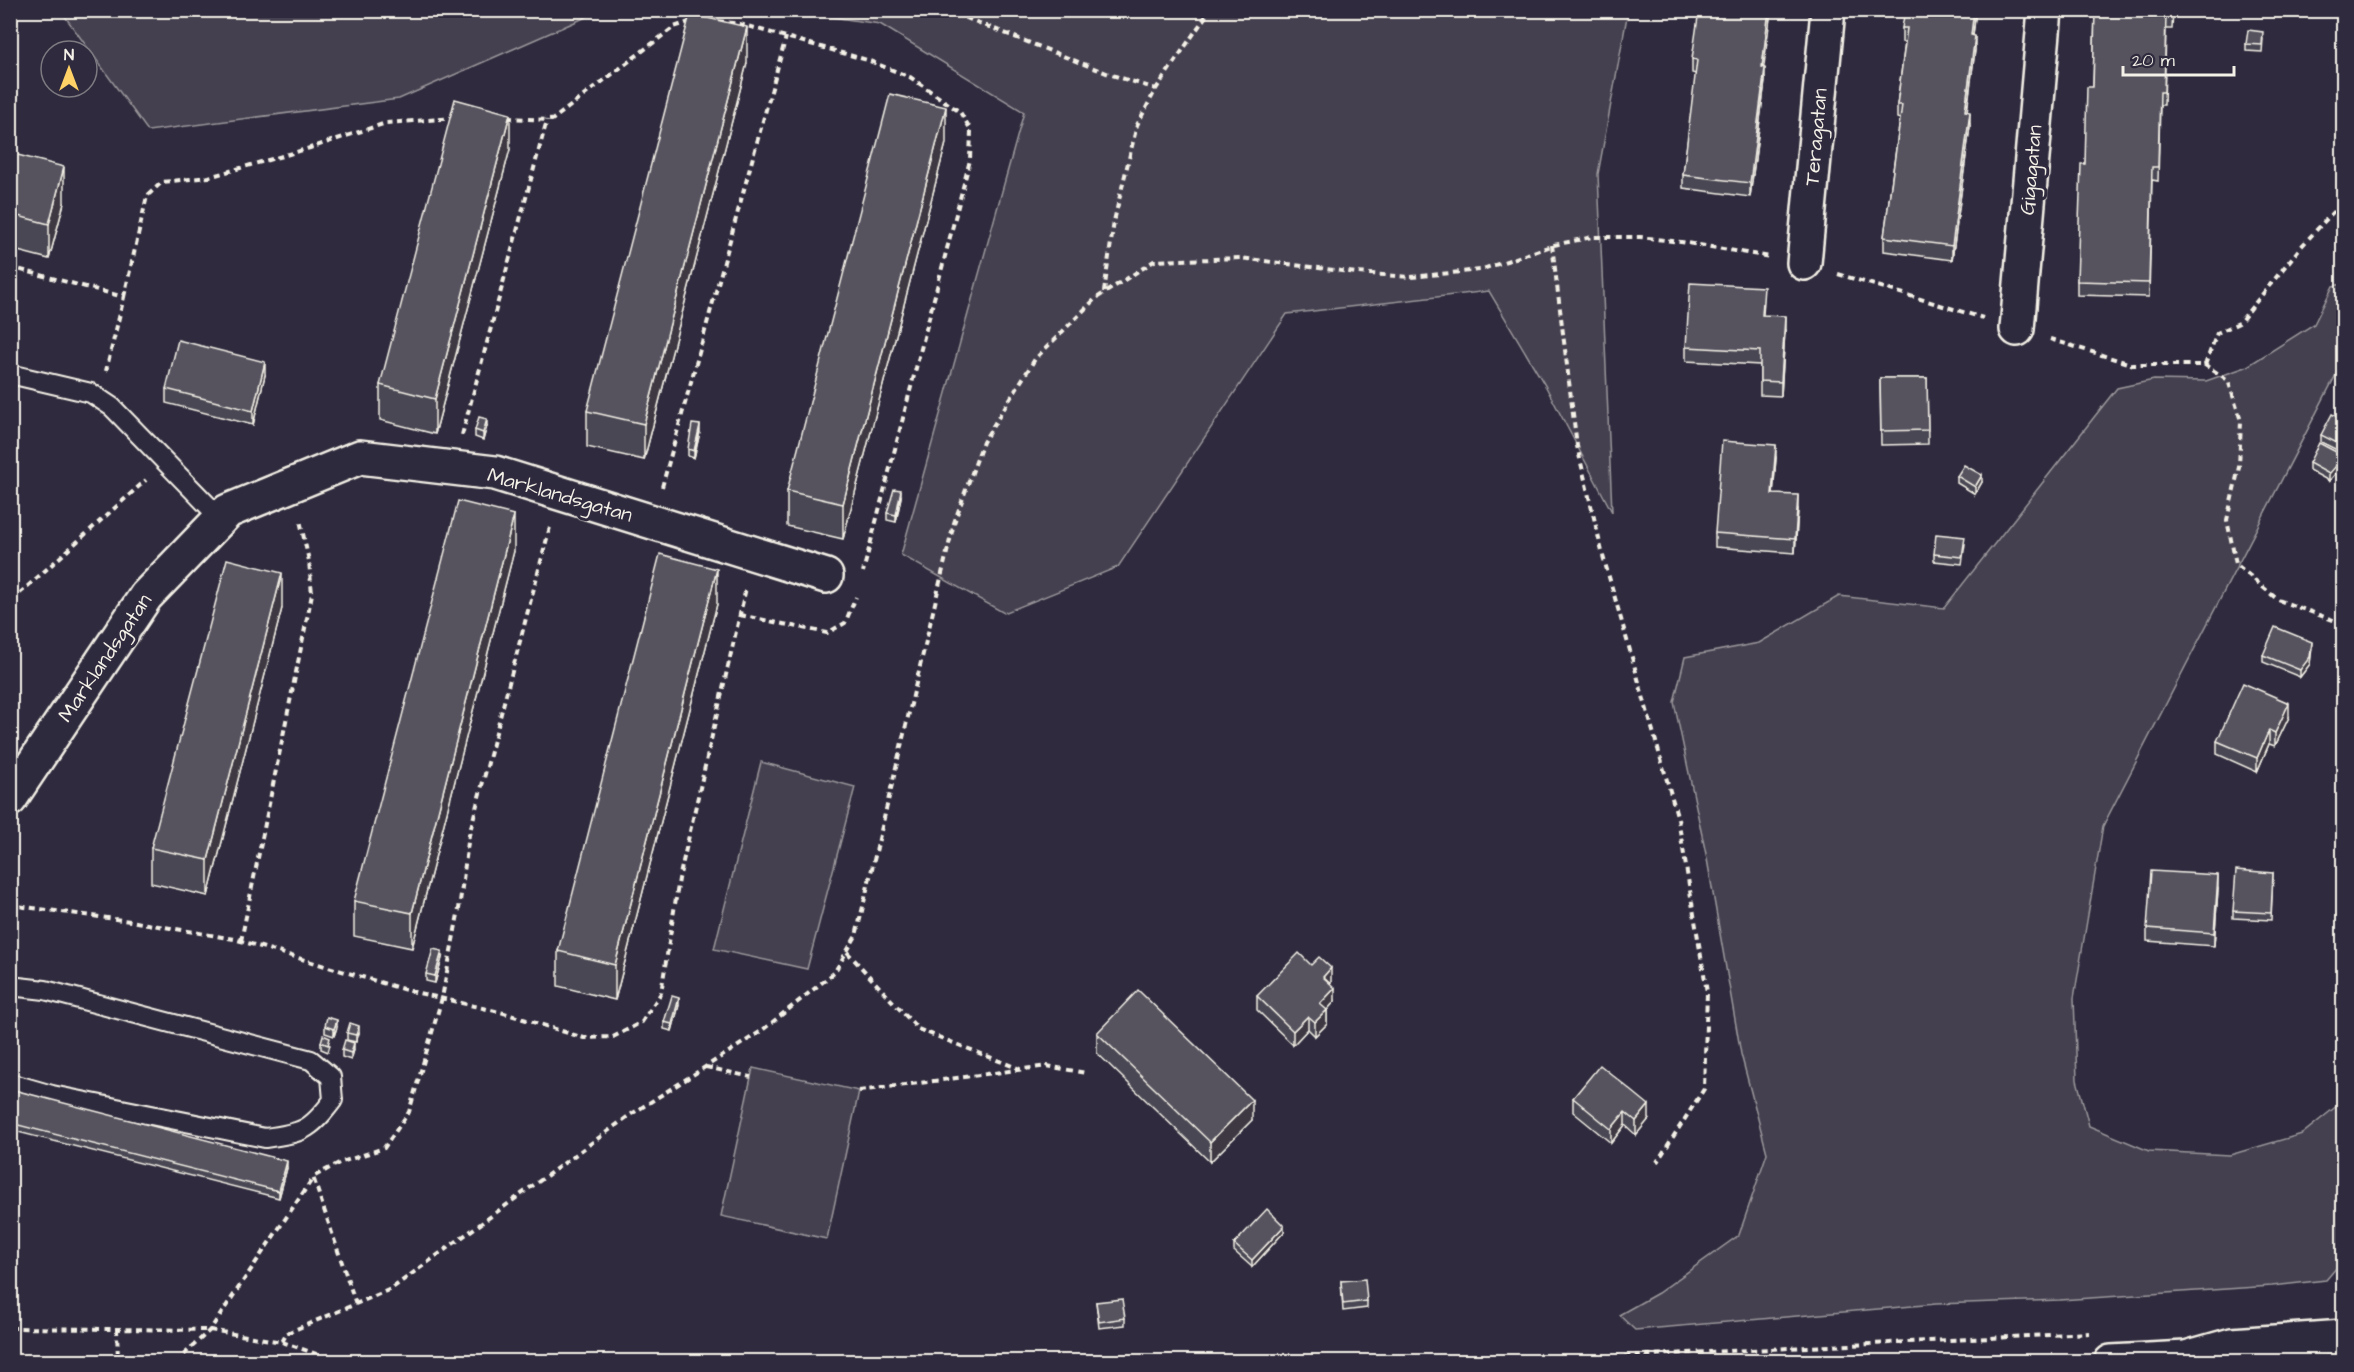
<svg xmlns="http://www.w3.org/2000/svg" width="2354" height="1372" viewBox="0 0 2354 1372" font-family="'Architects Daughter',sans-serif">
  <style>
    .green { fill: #454050; stroke: #9c989c; stroke-width: 1.5 }
    .lines { fill: none; stroke-linecap: round; stroke-linejoin: round }
    .service-casing { stroke: #f4f1e8; stroke-width: 22 }
    .minor-casing { stroke: #f4f1e8; stroke-width: 38 }
    .tertiary-casing { stroke: #f4f1e8; stroke-width: 38 }
    .path { stroke: #f4f1e8; stroke-width: 4; stroke-dasharray: 6 4.5; stroke-linecap: butt }
    .service { stroke: #2f2a3d; stroke-width: 18 }
    .minor { stroke: #2f2a3d; stroke-width: 33 }
    .tertiary { stroke: #2f2a3d; stroke-width: 33 }
    .wall { fill: #4a4752; stroke: #f4f1e8; stroke-width: 1.5 }
    .shaded-wall { fill: #3c3942; stroke: #f4f1e8; stroke-width: 1.5 }
    .building { fill: #56525f; stroke: #f4f1e8; stroke-width: 1.5 }
    .labels { text-anchor: middle; dominant-baseline: central; stroke-width: 6; stroke-linejoin: round; paint-order: stroke }
    .street-label { font-size: 21px; fill: #f4f1e8; stroke: #2f2a3d }
  </style>
  <rect width="100%" height="100%" fill="#2f2a3d"/>
  <filter id="ink" filterUnits="userSpaceOnUse"><feTurbulence type="fractalNoise" baseFrequency=".0167" numOctaves="2"/><feDisplacementMap in="SourceGraphic" scale="12" xChannelSelector="R" yChannelSelector="G"/><feConvolveMatrix kernelMatrix="1 2 1 2 8 2 1 2 1" color-interpolation-filters="sRGB"/></filter>
  <g filter="url(#ink)">
    <g class="green">
      <path d="M61,11H600L399,99L148,131Z"/>
      <path d="M790,11H1628L1598,174L1612,512L1546,387L1489,291L1287,314L1118,567L1004,613L901,555L1024,112L880,24Z"/>
      <path d="M2343,284V361L2103,826L2074,998L2077,1080L2089,1126L2149,1151L2230,1155L2302,1134L2343,1101V1260L2326,1280L2272,1286L2060,1300L1936,1304L1635,1330L1619,1315L1658,1293L1739,1235L1767,1153L1741,1054L1707,859L1674,702L1685,657L1759,643L1839,596L1944,608L2117,388L2154,380L2206,381L2246,367L2314,324L2333,286Z"/>
      <path d="M761,762L855,787L807,969L714,949Z"/>
      <path d="M753,1068L859,1091L827,1239L721,1216Z"/>
    </g>
    <g class="lines">
      <defs>
        <g id="service">
          <path d="M10,374L91,393L112,407L220,518"/>
          <path d="M10,986L45,990L311,1060L331,1077L333,1100C310,1131 302,1133 265,1138L52,1095L10,1083"/>
        </g>
        <g id="minor">
          <path d="M1804,263L1828,10"/>
          <path d="M2017,329L2045,10"/>
          <path d="M10,799L146,596L228,511L360,457L495,473L826,576"/>
        </g>
        <path id="tertiary" d="M2111,1362L2186,1358L2232,1345L2344,1337"/>
      </defs>
      <use href="#service" class="service-casing"/>
      <use href="#minor" class="minor-casing"/>
      <use href="#tertiary" class="tertiary-casing"/>
      <g class="path">
        <path d="M946,10L1109,74L1156,89"/>
        <path d="M718,21L740,24L867,60L910,77L960,112L971,130L970,160L863,572"/>
        <path d="M507,118L552,120L674,27L692,21"/>
        <path d="M1552,245L1577,446L1603,556L1678,819L1707,992L1704,1089L1657,1162"/>
        <path d="M10,267L124,297L106,371"/>
        <path d="M1838,274L1983,318"/>
        <path d="M1104,292L1114,221L1137,125L1156,89L1210,10"/>
        <path d="M124,297L147,196L162,182L209,177L310,148L386,123L455,118"/>
        <path d="M2050,339L2134,365H2205L2228,380L2241,421L2239,467L2227,520L2236,564L2278,600L2344,624"/>
        <path d="M2205,365L2217,333L2239,323L2300,248L2344,200"/>
        <path d="M462,435L547,120"/>
        <path d="M662,487L786,37"/>
        <path d="M10,598L20,593L146,480"/>
        <path d="M740,615L827,633L845,623L856,597"/>
        <path d="M10,905L130,921L234,939L406,990L504,1013L584,1038L613,1037L642,1022L661,993L679,879L746,588"/>
        <path d="M241,941L312,594L309,561L300,520"/>
        <path d="M847,952L918,1029L1020,1069"/>
        <path d="M706,1067L751,1077"/>
        <path d="M859,1091L1047,1066L1086,1073"/>
        <path d="M356,1304L313,1177L339,1163L384,1148L409,1112L442,998L459,909L469,835L550,527"/>
        <path d="M10,1328L210,1330L282,1342L339,1362"/>
        <path d="M117,1328L118,1362"/>
        <path d="M282,1342L287,1333L391,1289L630,1115L760,1032L834,973L856,936L954,523L983,442L1035,359L1095,299L1154,261L1241,258L1357,273L1411,277L1480,270L1554,245L1592,237H1640L1681,242L1770,257"/>
        <path d="M176,1362L210,1330L313,1178"/>
        <path d="M1509,1362L2090,1333"/>
      </g>
      <use href="#service" class="service"/>
      <use href="#minor" class="minor"/>
      <use href="#tertiary" class="tertiary"/>
    </g>
    <g class="wall">
      <path d="M1771,10L1763,67L1765,81L1750,197L1683,188V175L1696,74L1692,73V59Z"/>
      <path d="M1976,10L1973,36L1975,50L1967,112L1970,126L1952,260L1884,251V237L1900,119L1897,118V105L1905,42H1902V28Z"/>
      <path d="M2173,10L2172,29H2166L2164,105H2160L2158,181L2152,180L2149,297L2077,295V281L2085,164L2093,87L2095,11Z"/>
      <path d="M2252,10H2266V12Z"/>
      <path d="M2263,39L2262,52L2246,51V44Z"/>
      <path d="M747,63L644,460L587,447V411Z"/>
      <path d="M946,143L843,539L787,526V491Z"/>
      <path d="M510,149L435,434L380,420V385Z"/>
      <path d="M10,153L64,203L49,259L10,249Z"/>
      <path d="M1764,301L1763,315L1785,330L1781,396L1760,395V365L1686,361V347Z"/>
      <path d="M265,375L253,425L166,403V389Z"/>
      <path d="M1880,378H1927L1928,444L1881,445Z"/>
      <path d="M2343,420L2337,450L2321,442V435Z"/>
      <path d="M487,426L483,440L475,437V430Z"/>
      <path d="M700,432L694,458L688,456V449Z"/>
      <path d="M1776,458L1773,494L1798,509L1795,553L1715,547V533Z"/>
      <path d="M2340,461L2337,472L2329,481L2309,470V463Z"/>
      <path d="M1957,476L1982,482L1975,494L1957,483Z"/>
      <path d="M901,497L896,522L887,520V513Z"/>
      <path d="M1965,544L1962,564L1934,561V554Z"/>
      <path d="M514,551L412,948L354,936V901Z"/>
      <path d="M717,604L615,1000L558,986V951Z"/>
      <path d="M282,608L208,896L151,883V848Z"/>
      <path d="M2312,648L2310,664L2300,677L2263,662V655Z"/>
      <path d="M2289,717L2275,746L2269,744L2257,772L2217,754V741Z"/>
      <path d="M2273,873L2271,920L2233,918V911Z"/>
      <path d="M2218,889L2214,946L2147,941V928Z"/>
      <path d="M442,958L435,983L426,981V974Z"/>
      <path d="M1311,965L1331,982L1330,983L1335,1001L1327,1010V1024L1315,1036L1308,1029L1293,1045L1257,1010V996Z"/>
      <path d="M679,1005L672,1031L664,1029V1022Z"/>
      <path d="M325,1026L337,1027L334,1036L325,1033Z"/>
      <path d="M347,1033H359L356,1042L347,1040Z"/>
      <path d="M1097,1033L1252,1120L1210,1162L1097,1053Z"/>
      <path d="M321,1042L330,1045L328,1052L321,1049Z"/>
      <path d="M342,1050H354L351,1060L342,1057Z"/>
      <path d="M10,1089L287,1168L279,1198L10,1130Z"/>
      <path d="M1573,1098L1649,1119L1636,1135L1625,1125L1611,1143L1573,1112Z"/>
      <path d="M1284,1232L1252,1267L1234,1251V1244Z"/>
      <path d="M1341,1281L1367,1301V1308L1343,1311Z"/>
      <path d="M1096,1302L1125,1318V1325L1099,1328Z"/>
    </g>
    <g class="shaded-wall">
      <path d="M1769,10H1771L1762,81V67Z"/>
      <path d="M1974,10H1976L1971,49V35Z"/>
      <path d="M747,27V63L644,460V424Z"/>
      <path d="M1975,36V50L1965,125V111Z"/>
      <path d="M1765,68V81L1750,197V183Z"/>
      <path d="M946,107V143L843,539V504Z"/>
      <path d="M1970,112V126L1952,260V246Z"/>
      <path d="M510,114V149L435,434V399Z"/>
      <path d="M64,167V203L49,259V224Z"/>
      <path d="M1785,316V330L1781,396V382Z"/>
      <path d="M265,362V375L253,425V411Z"/>
      <path d="M11,371V406L10,409V374Z"/>
      <path d="M487,419V426L483,440V433Z"/>
      <path d="M700,425V432L694,458V451Z"/>
      <path d="M2343,432V439L2337,450V443Z"/>
      <path d="M1776,445V458L1772,507V494Z"/>
      <path d="M2340,454V461L2337,472L2329,481V474Z"/>
      <path d="M1982,475V482L1975,494V487Z"/>
      <path d="M901,490V497L896,522V515Z"/>
      <path d="M1798,495V509L1795,553V539Z"/>
      <path d="M514,515V551L412,948V913Z"/>
      <path d="M717,569V604L615,1000V965Z"/>
      <path d="M282,573V608L208,896V860Z"/>
      <path d="M2312,642L2310,664L2300,677V670Z"/>
      <path d="M2289,703V717L2275,746V733Z"/>
      <path d="M2269,730V744L2257,772V758Z"/>
      <path d="M2218,875V889L2214,946V933Z"/>
      <path d="M442,951V958L435,983V976Z"/>
      <path d="M1331,968V982L1323,990V977Z"/>
      <path d="M1335,988V1001L1320,1018V1004Z"/>
      <path d="M679,998V1005L672,1031V1024Z"/>
      <path d="M1327,1010V1024L1315,1036V1022Z"/>
      <path d="M1308,1016V1029L1293,1045V1031Z"/>
      <path d="M337,1020V1027L334,1036V1029Z"/>
      <path d="M359,1026V1033L356,1042V1035Z"/>
      <path d="M354,1043V1050L351,1060V1053Z"/>
      <path d="M1252,1100V1120L1210,1162V1142Z"/>
      <path d="M1649,1105V1119L1636,1135V1121Z"/>
      <path d="M1625,1112V1125L1611,1143V1129Z"/>
      <path d="M287,1161V1168L279,1198V1191Z"/>
      <path d="M1284,1226V1232L1252,1267V1260Z"/>
    </g>
    <g class="building">
      <path d="M1699,10H1769L1762,67L1765,68L1750,183L1683,175L1697,60L1692,59Z"/>
      <path d="M1905,10H1974L1971,35L1975,36L1965,111L1970,112L1952,246L1884,237L1902,105H1897L1907,28H1902Z"/>
      <path d="M2172,10V15H2166L2164,92H2160L2158,167H2152L2149,283L2077,281L2081,164H2085L2087,87H2093L2095,11Z"/>
      <path d="M690,14L747,27L644,424L587,411Z"/>
      <path d="M2248,30L2263,32L2262,45L2246,44Z"/>
      <path d="M890,94L946,107L843,504L787,491Z"/>
      <path d="M455,99L510,114L435,399L380,385Z"/>
      <path d="M10,153L64,167L49,224L10,214Z"/>
      <path d="M1690,283L1764,287L1762,315L1785,316L1781,382L1760,381V351L1686,347Z"/>
      <path d="M178,340L265,362L253,411L166,389Z"/>
      <path d="M1880,378H1927L1928,430L1881,431Z"/>
      <path d="M2332,414L2343,420V432L2337,443L2321,435Z"/>
      <path d="M479,417L487,419L483,433L475,430Z"/>
      <path d="M692,424L700,425L694,451L688,449Z"/>
      <path d="M1722,441L1776,445L1772,494L1798,495L1795,539L1715,533Z"/>
      <path d="M2319,443L2340,454L2337,465L2329,474L2309,463Z"/>
      <path d="M1964,465L1982,475L1975,487L1957,476Z"/>
      <path d="M894,489L901,490L896,515L887,513Z"/>
      <path d="M458,501L514,515L412,913L354,901Z"/>
      <path d="M1936,534L1965,537L1962,557L1934,554Z"/>
      <path d="M660,554L717,569L615,965L558,951Z"/>
      <path d="M227,559L282,573L208,860L151,848Z"/>
      <path d="M2275,627L2312,642L2310,657L2300,670L2263,655Z"/>
      <path d="M2243,683L2289,703L2275,733L2269,730L2257,758L2217,741Z"/>
      <path d="M2236,870L2273,873L2271,913L2233,911Z"/>
      <path d="M2151,871L2218,875L2214,933L2147,928Z"/>
      <path d="M433,949L442,951L435,976L426,974Z"/>
      <path d="M1299,953L1311,965L1319,957L1331,968L1323,977L1335,988L1320,1004L1327,1010L1315,1022L1308,1016L1293,1031L1257,996Z"/>
      <path d="M1138,990L1252,1100L1210,1142L1097,1033Z"/>
      <path d="M672,996L679,998L672,1024L664,1022Z"/>
      <path d="M327,1017L337,1020L334,1029L325,1026Z"/>
      <path d="M350,1023L359,1026L356,1035L347,1033Z"/>
      <path d="M323,1035L330,1038L328,1045L321,1042Z"/>
      <path d="M345,1040L354,1043L351,1053L342,1050Z"/>
      <path d="M1600,1065L1649,1105L1636,1121L1625,1112L1611,1129L1573,1098Z"/>
      <path d="M10,1089L287,1161L279,1191L10,1123Z"/>
      <path d="M1267,1209L1284,1226L1252,1260L1234,1244Z"/>
      <path d="M1365,1279L1367,1301L1343,1304L1341,1281Z"/>
      <path d="M1122,1299L1125,1318L1099,1322L1096,1302Z"/>
    </g>
  </g>
  <g class="labels">
    <g class="street-label">
      <text transform="translate(1816 137) rotate(-85)">Teragatan</text>
      <text transform="translate(2031 170) rotate(-85)">Gigagatan</text>
      <text transform="translate(560 495) rotate(16)">Marklandsgatan</text>
      <text transform="translate(105 658) rotate(-56)">Marklandsgatan</text>
    </g>
  </g>
  <rect width="2354" height="1372" fill="none" stroke="#2f2a3d" stroke-width="36"/>
  <rect x="18" y="18" width="2318" height="1336" fill="none" stroke="#f4f1e8" stroke-width="2" filter="url(#ink)"/>
  <g transform="translate(69 69)"><circle r="28" fill="#2f2a3d" stroke="#7e7a81" stroke-width="1.5"/>
  <path d="M0-4.5L10 22L0 15L-10 22Z" fill="#ffd166"/>
  <text y="-9" font-size="16" font-weight="bold" text-anchor="middle" fill="#f4f1e8">N</text>
  </g>
  <path d="M2123 66v9h111v-9" fill="none" stroke="#f4f1e8" stroke-width="3"/>
  <text x="2132" y="66" font-size="18" fill="#f4f1e8" stroke="#2f2a3d" stroke-width="4.5" paint-order="stroke">20 m</text>
</svg>
